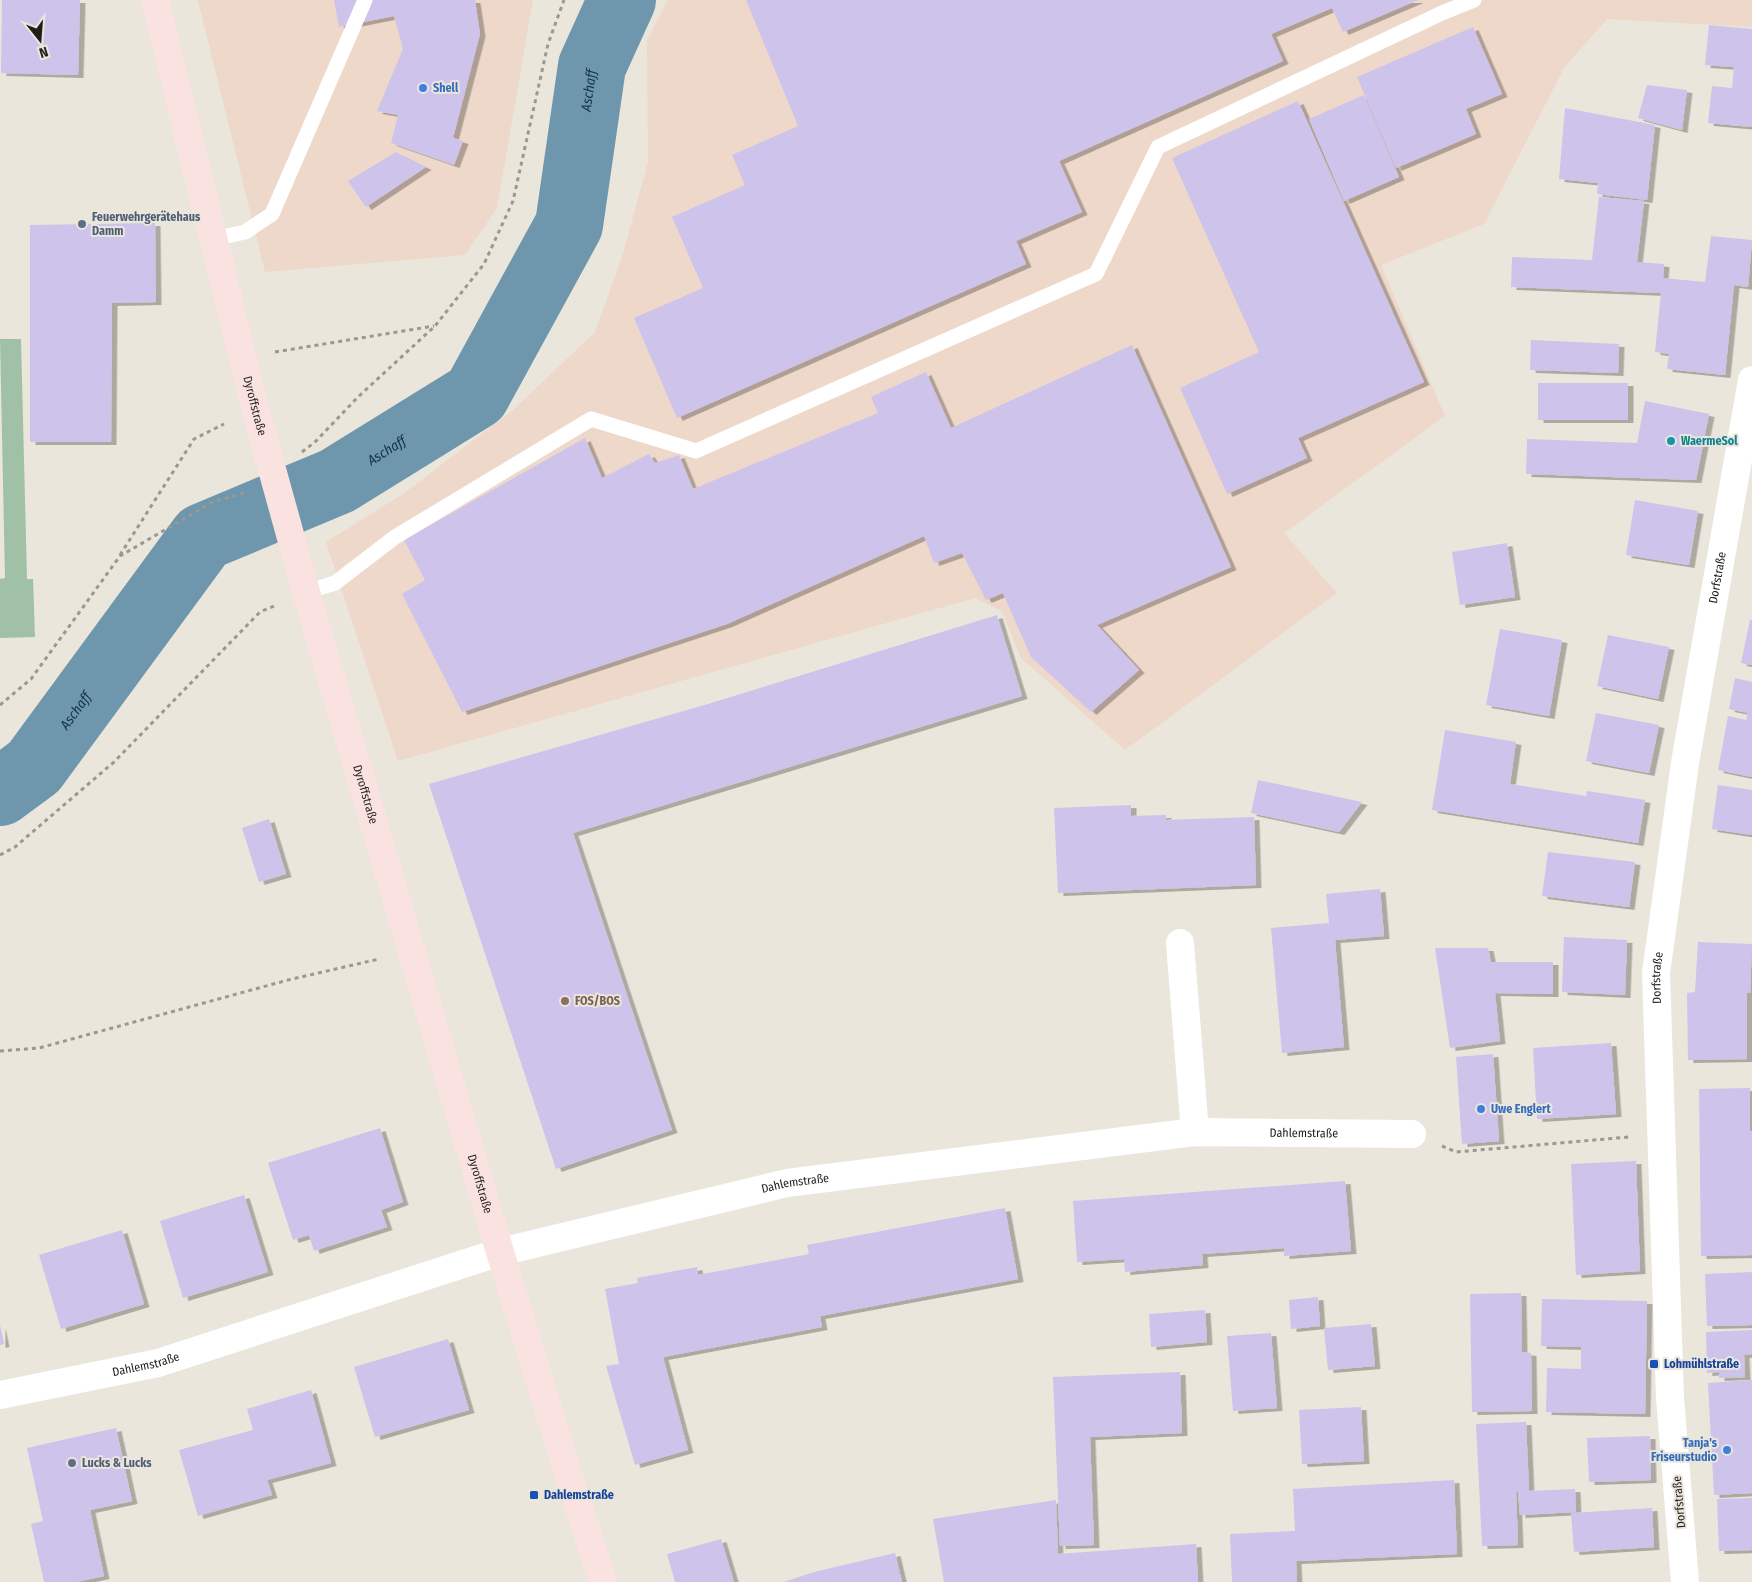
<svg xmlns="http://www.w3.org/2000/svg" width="1752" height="1582" viewBox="0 0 1752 1582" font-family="'Fira Sans Condensed',sans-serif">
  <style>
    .commercial { fill: #edd8ca }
    .green { fill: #a1c1a6 }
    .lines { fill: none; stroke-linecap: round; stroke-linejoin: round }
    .river { stroke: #6e96ac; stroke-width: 68 }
    .building { fill: #cec3ea; filter: url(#shadow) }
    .path { stroke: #9b9891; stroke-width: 3; stroke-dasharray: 4 4; stroke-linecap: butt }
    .service { stroke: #fff; stroke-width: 15 }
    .minor { stroke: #fff; stroke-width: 28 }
    .secondary { stroke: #fae2e0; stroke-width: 28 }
    .shop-dot { fill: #3f7fe0; stroke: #eae6dc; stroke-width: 2 }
    .service-dot { fill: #5c6f8a; stroke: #eae6dc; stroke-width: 2 }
    .culture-dot { fill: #0f9aa8; stroke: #eae6dc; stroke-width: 2 }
    .education-dot { fill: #8d6e63; stroke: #eae6dc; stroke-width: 2 }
    .transit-dot { fill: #1a4fb4; stroke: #eae6dc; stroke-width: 2 }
    .labels { text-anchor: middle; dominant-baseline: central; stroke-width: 4; stroke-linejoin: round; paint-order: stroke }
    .shop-label { font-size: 12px; font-weight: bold; fill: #366cbe; stroke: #eae6dc; text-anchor: start }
    .service-label { font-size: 12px; font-weight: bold; fill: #4e5e75; stroke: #eae6dc; text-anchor: start }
    .street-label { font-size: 12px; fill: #1f1e1a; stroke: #eae6dc }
    .culture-label { font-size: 12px; font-weight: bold; fill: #0d838f; stroke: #eae6dc; text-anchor: start }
    .education-label { font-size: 12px; font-weight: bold; fill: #785e54; stroke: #eae6dc; text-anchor: start }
    .transit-label { font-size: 12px; font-weight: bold; fill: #164399; stroke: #eae6dc; text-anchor: start }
    .water-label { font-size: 14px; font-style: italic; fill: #113445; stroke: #eae6dc }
  </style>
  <defs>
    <filter id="shadow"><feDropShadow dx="5.5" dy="3" stdDeviation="0" flood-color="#0004"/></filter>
  </defs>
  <rect width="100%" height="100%" fill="#eae6dc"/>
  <g class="commercial">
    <path d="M198,0H533L497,208L465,255L265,272Z"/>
    <path d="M668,0H1752V27L1607,19L1564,68L1484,224L1381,265L1445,416L1284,533L1337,593L1125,750L1021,658L1002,611L975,598L398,761L326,542L403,494L512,411L595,332L622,257L648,162L647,41Z"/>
  </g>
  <path class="green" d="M0,339H21L27,579H33L35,637L0,638V579L5,578Z"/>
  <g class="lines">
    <path class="river" id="s1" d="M0,792L34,767L203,537L337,481L476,395L569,225L592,66L622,0"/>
  </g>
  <g class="building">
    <path d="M2,0H80L78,75L1,73Z"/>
    <path d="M334,0H475L480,34L453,138L463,141L454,165L391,143L398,115L377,111L403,49L394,16L339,27Z"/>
    <path d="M746,0H1418L1343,32L1332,8L1271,34L1283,61L1059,161L1082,212L1016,241L1026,264L677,418L634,318L703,288L672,217L745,185L732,155L798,126Z"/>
    <path d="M1709,25L1752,29V127L1708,123L1712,86L1732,88L1734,67L1705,65Z"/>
    <path d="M1473,27L1502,94L1466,109L1476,134L1396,168L1357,77Z"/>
    <path d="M1647,85L1687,90L1682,130L1638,118Z"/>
    <path d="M1364,95L1399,177L1344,201L1309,119Z"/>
    <path d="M1298,101L1424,382L1298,438L1307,458L1227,494L1180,388L1259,352L1172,158Z"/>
    <path d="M1565,108L1655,125L1647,200L1597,194L1598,183L1559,179Z"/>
    <path d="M396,152L426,167L366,207L348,181Z"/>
    <path d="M1599,197L1644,201L1637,262L1664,264L1663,278L1705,282L1711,236L1752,240L1748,287L1734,285L1725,375L1667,369L1669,354L1655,352L1661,293L1511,287L1512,257L1592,260Z"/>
    <path d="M155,223L156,302L112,303L111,442H30V225Z"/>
    <path d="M1531,340L1619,344L1618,373L1530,370Z"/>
    <path d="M1132,345L1231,567L1097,625L1139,670L1091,712L1031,657L1003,593L986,600L962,553L934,563L924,536L727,624L462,712L402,594L425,580L404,540L585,438L602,478L649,454L655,463L679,455L693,489L878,413L871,397L926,372L951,428Z"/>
    <rect x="1538" y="383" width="90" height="37"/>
    <path d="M1645,401L1709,414L1696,480L1526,474L1527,439L1637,443Z"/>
    <path d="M1635,500L1698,511L1689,565L1626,555Z"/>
    <path d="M1507,543L1515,597L1460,605L1452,552Z"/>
    <path d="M997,615L1022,696L573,833L672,1130L556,1169L429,784L708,704Z"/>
    <path d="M1750,620H1752V665L1741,663Z"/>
    <path d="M1500,629L1562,640L1549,716L1486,705Z"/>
    <path d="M1608,635L1669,647L1658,699L1597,686Z"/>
    <path d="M1735,678L1752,682V777L1718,770L1728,716L1746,720L1748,713L1729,709Z"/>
    <path d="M1596,713L1659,725L1649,773L1586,761Z"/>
    <path d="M1445,730L1516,742L1510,784L1586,796L1587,791L1645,800L1638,843L1432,810Z"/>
    <path d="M1258,780L1362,802L1339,832L1251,813Z"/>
    <path d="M1718,785L1752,790V835L1712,829Z"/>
    <path d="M1131,805V816L1166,815V820L1254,817L1256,885L1058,893L1054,808Z"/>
    <path d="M269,819L286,874L259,882L242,828Z"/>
    <path d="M1548,852L1635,862L1629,907L1542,896Z"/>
    <path d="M1380,889L1384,936L1335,940L1344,1047L1282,1053L1271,928L1329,923L1326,894Z"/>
    <path d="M1564,937L1627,940L1625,995L1562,992Z"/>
    <path d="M1698,942L1752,944L1750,993H1747V1059L1688,1060L1687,993L1695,992Z"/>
    <path d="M1435,948H1488L1491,962H1553V994L1495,993L1500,1041L1450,1048Z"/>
    <path d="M1611,1043L1616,1114L1537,1119L1533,1048Z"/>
    <path d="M1493,1054L1499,1141L1462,1144L1456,1057Z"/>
    <path d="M1750,1088V1131H1752V1255L1701,1256L1699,1089Z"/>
    <path d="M380,1128L403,1202L381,1210L387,1227L314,1251L309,1235L293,1240L268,1163Z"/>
    <path d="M1636,1161L1640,1271L1576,1275L1571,1164Z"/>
    <path d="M1345,1181L1351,1251L1284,1256V1248L1202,1254L1203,1265L1125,1272L1124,1259L1077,1262L1073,1201Z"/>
    <path d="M244,1195L268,1272L183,1298L160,1221Z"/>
    <path d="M1005,1208L1018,1279L820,1316L822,1327L663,1357L688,1450L635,1465L606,1366L619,1364L605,1289L638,1283L637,1278L697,1267L698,1275L809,1254L807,1245Z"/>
    <path d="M122,1230L144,1304L61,1329L39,1255Z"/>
    <path d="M1752,1272V1325L1707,1326L1705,1274Z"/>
    <path d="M1521,1293L1522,1352L1531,1353L1532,1411L1472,1412L1470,1294Z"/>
    <path d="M1318,1297L1320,1326L1291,1329L1289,1300Z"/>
    <path d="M1542,1299L1647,1301L1645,1414L1546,1412L1547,1368L1581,1369V1347L1541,1346Z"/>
    <path d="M1205,1310L1207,1342L1151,1347L1149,1314Z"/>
    <path d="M1371,1324L1375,1366L1328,1370L1324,1328Z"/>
    <path d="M0,1325L4,1344L0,1345Z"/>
    <path d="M1752,1330V1354L1744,1355L1745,1377L1719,1378V1372L1707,1373L1706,1332Z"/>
    <path d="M1271,1333L1277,1408L1233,1411L1227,1336Z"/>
    <path d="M448,1339L469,1410L375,1437L354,1367Z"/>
    <path d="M1180,1372L1182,1433L1090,1437L1094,1545L1060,1546L1053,1377Z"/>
    <path d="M1752,1380V1493L1714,1495L1708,1383Z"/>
    <path d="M311,1390L331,1463L267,1480L272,1495L198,1516L179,1450L253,1430L247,1409Z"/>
    <path d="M1361,1407L1364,1461L1302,1464L1299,1410Z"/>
    <path d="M1526,1422L1529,1491L1575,1489L1576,1512L1520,1515L1518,1491L1516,1492L1518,1545L1482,1546L1476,1424Z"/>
    <path d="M116,1428L132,1501L90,1510L104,1576L76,1582H44L31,1524L43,1521L27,1448Z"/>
    <path d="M1650,1436L1651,1480L1589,1482L1587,1438Z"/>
    <path d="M1454,1480L1457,1554L1296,1561L1297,1582H1232L1230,1534L1295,1531L1293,1489Z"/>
    <path d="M1752,1498V1550L1719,1551L1717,1499Z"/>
    <path d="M1056,1500L1058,1554L1196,1544L1198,1582H944L933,1519Z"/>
    <path d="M1652,1508L1654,1547L1574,1552L1571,1513Z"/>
    <path d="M721,1539L734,1582H675L667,1554Z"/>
    <path d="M895,1553L902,1582H784L814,1572Z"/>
  </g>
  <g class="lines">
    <g class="path">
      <path d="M275,352L434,326"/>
      <path d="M302,452L316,441L358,397L435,326L484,264L513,201L548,44L564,0"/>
      <path d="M120,555L194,439L224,424"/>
      <path d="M0,705L31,679L120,556L213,502L244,493"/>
      <path d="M0,855L15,847L114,762L260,612L274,606"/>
      <path d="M0,1051L39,1048L288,980L379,959"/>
      <path d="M1442,1146L1456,1152L1629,1137"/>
    </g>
    <g class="service">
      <path d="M214,239L245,232L272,214L365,0"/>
      <path d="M306,592L335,583L395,537L591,419L696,451L1096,274L1158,147L1442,13L1474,0"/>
    </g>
    <g class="minor">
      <path d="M1180,943L1195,1132"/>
      <path id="s2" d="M0,1395L158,1363L500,1252L787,1183L1195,1132L1412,1134"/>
      <path id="s3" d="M1685,1582L1670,1398L1656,973L1685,763L1752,380"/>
    </g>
    <path class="secondary" id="s4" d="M155,0L255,408L306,592L500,1252L571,1483L603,1582"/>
  </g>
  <g class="shop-dot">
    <circle cx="423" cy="88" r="5"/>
    <circle cx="1481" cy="1109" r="5"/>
    <circle cx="1727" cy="1450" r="5"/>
  </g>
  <g class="service-dot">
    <circle cx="82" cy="224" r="5"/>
    <circle cx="72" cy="1463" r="5"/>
  </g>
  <circle class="culture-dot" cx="1671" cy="441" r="5"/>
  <circle class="education-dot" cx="565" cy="1001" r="5"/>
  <g class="transit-dot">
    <rect x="1649" y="1359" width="10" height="10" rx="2.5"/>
    <rect x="529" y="1490" width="10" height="10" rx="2.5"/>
  </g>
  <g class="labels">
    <g class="shop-label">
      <text x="433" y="88">Shell</text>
      <text x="1491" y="1109">Uwe Englert</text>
      <text x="1717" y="1443" text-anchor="end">Tanja's<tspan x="1717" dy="14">Friseurstudio</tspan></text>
    </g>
    <g class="service-label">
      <text x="92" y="217">Feuerwehrgerätehaus<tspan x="92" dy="14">Damm</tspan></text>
      <text x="82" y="1463">Lucks &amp; Lucks</text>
    </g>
    <g class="street-label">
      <text stroke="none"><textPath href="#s4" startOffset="418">Dyroffstraße</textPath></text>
      <text stroke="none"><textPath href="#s3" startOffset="1010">Dorfstraße</textPath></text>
      <text stroke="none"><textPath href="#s4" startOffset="822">Dyroffstraße</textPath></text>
      <text stroke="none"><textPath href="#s3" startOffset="605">Dorfstraße</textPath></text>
      <text stroke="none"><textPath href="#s2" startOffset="1336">Dahlemstraße</textPath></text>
      <text stroke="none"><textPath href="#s4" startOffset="1228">Dyroffstraße</textPath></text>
      <text stroke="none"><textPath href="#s2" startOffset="824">Dahlemstraße</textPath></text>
      <text stroke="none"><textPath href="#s2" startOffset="149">Dahlemstraße</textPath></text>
      <text transform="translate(1679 1502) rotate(-95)">Dorfstraße</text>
    </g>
    <g class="culture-label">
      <text x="1681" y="441">WaermeSol</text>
    </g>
    <g class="education-label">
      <text x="575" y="1001">FOS/BOS</text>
    </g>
    <g class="transit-label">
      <text x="1664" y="1364">Lohmühlstraße</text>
      <text x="544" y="1495">Dahlemstraße</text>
    </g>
    <g class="water-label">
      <text stroke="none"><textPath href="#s1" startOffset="966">Aschaff</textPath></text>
      <text stroke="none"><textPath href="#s1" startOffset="531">Aschaff</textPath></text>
      <text stroke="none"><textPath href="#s1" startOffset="112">Aschaff</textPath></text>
    </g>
  </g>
  <g transform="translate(40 40) rotate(163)" stroke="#eae6dc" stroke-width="4" paint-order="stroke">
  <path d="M0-4L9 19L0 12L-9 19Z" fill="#1f1e1a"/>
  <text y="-8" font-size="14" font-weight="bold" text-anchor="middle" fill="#1f1e1a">N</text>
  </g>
</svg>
